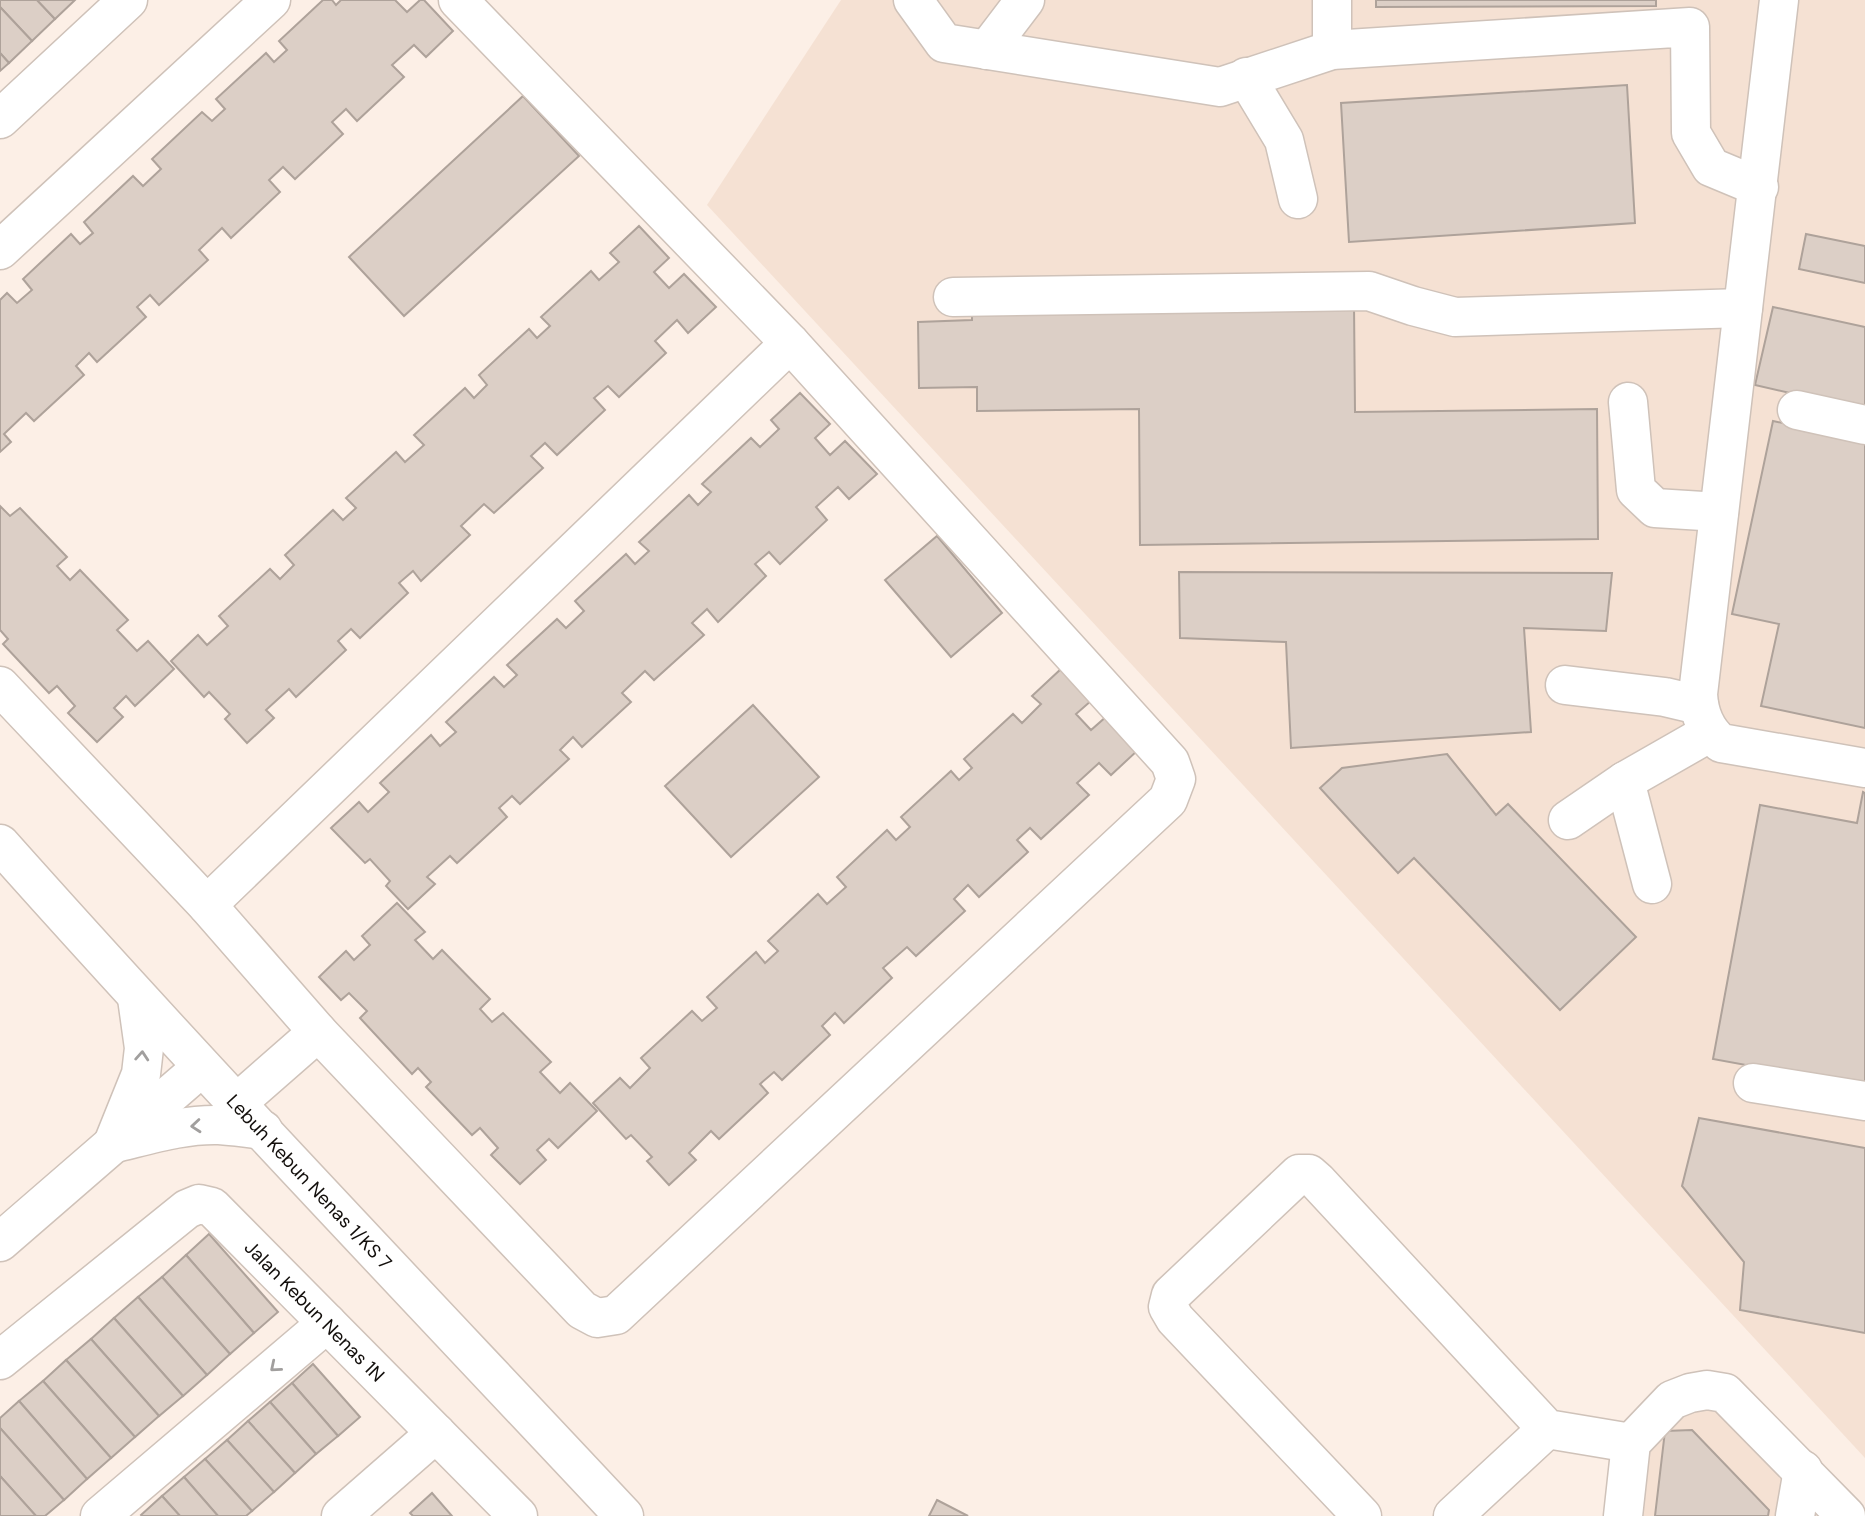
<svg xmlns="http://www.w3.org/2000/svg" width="1865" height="1516" viewBox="0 0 1865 1516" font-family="'DM Sans',sans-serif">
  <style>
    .built { fill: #f5e1d3 }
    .building { fill: #dccfc6; stroke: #aea29a; stroke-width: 2 }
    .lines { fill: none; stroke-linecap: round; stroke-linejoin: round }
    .minor-casing { stroke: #cfc2b9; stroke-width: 41 }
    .minor { stroke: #fff; stroke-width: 38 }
    .oneway { stroke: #a19f9e }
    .labels { text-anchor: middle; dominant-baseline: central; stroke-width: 6; stroke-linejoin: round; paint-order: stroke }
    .street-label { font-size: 19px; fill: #130f0c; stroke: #fff }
  </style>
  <rect width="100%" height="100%" fill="#fcefe6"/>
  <g class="built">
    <path d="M841,0H1865V1458L707,205Z"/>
    <path d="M1722,1403L1832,1516H1631L1639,1446L1678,1405Z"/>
  </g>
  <g class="building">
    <path d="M0,0H37L55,19L32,41L0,7Z"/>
    <path d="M37,0H75L55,19Z"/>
    <path d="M323,0H332L336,5L341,0H395L407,12L420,0H424L453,31L426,57L414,45L392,65L404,77L357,121L346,109L332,122L343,134L295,179L283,167L269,180L280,192L231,238L222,228L199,250L208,260L159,305L150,295L137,307L146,317L97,362L89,353L76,366L84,375L34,421L26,413L4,434L11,442L0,452V300L7,293L17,303L32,290L23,279L71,234L80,244L93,233L84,222L133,176L143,186L161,169L152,159L202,112L212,121L225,109L216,99L266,53L274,62L287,50L279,41Z"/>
    <path d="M1376,0H1656V6L1376,7Z"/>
    <path d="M0,7L32,41L9,63L0,53Z"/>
    <path d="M0,53L9,63L0,71Z"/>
    <path d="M1627,85L1635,223L1349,242L1341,103Z"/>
    <path d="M523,96L579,156L404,316L349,257Z"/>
    <path d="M639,226L669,258L654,272L669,288L684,274L716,307L688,333L677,320L655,341L666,353L619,397L608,386L594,398L605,410L557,455L545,443L531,456L543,468L494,513L484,504L461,526L470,535L421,581L413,571L399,583L408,593L360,638L351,629L338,641L346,650L296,697L289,689L266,710L274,718L247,743L225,719L230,714L209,692L204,697L171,661L198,635L207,645L228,626L219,616L270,569L280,579L294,565L285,555L333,510L343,520L356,508L346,498L396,452L405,462L424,445L414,435L465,388L474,398L487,385L479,375L529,329L537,338L550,326L541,317L591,271L599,280L619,262L610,253Z"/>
    <path d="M1806,234L1865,246V283L1799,269Z"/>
    <path d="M1354,305L1355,412L1597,409L1598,539L1140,545L1139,409L977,411V387L919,388L918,322L972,320V310Z"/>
    <path d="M1773,307L1865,327V410L1755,385Z"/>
    <path d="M800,393L830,424L815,438L830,455L845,441L877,474L849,499L838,487L816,507L827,520L780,564L769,552L755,564L766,576L718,622L707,609L692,623L704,635L654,680L645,671L622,693L631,702L582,747L573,737L560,750L569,759L520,804L512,796L499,808L507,817L457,863L450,856L427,877L435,884L408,909L386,886L390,881L370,859L365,863L331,828L359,802L368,812L389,792L380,783L431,735L440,746L456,732L446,722L494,677L504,687L517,675L507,665L557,619L566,628L584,611L575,601L626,554L635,564L649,551L639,542L689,495L698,505L711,492L702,484L751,438L760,447L779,429L771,420Z"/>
    <path d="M1773,421L1865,440V728L1761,706L1779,624L1732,614Z"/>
    <path d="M0,506L10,516L20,508L67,557L57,566L70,580L80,570L128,620L117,630L137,651L148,641L174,669L135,706L126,696L114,708L123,717L97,742L68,713L75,706L57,686L49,693L3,644L8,639L0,630Z"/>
    <path d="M937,536L1002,613L951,657L885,580Z"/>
    <path d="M1179,572L1612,573L1606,631L1524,628L1531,732L1291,748L1286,642L1180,638Z"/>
    <path d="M1062,668L1092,700L1076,714L1091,730L1107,716L1138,750L1111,775L1099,763L1077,783L1089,795L1041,839L1030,828L1017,840L1028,852L979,897L968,885L954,899L965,911L916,956L907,947L883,968L892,978L844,1023L835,1013L822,1026L830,1035L782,1080L774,1072L760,1084L768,1093L719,1139L711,1131L689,1153L696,1160L669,1185L647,1161L652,1157L631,1135L626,1139L593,1103L620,1078L630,1088L650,1068L641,1058L692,1011L702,1021L717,1008L707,997L756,952L765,963L778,951L768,941L818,894L827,904L846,887L837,877L887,830L896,840L910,827L901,817L951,771L959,780L972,768L964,759L1013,714L1022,723L1041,704L1032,696Z"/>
    <path d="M753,705L819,777L731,857L665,786Z"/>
    <path d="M1447,754L1496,815L1508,804L1636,937L1560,1010L1414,858L1398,873L1320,788L1342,768Z"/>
    <path d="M1863,792L1865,793V1087L1713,1059L1760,805L1857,823Z"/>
    <path d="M397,903L425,932L415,940L433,959L442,950L490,999L480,1009L492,1022L503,1013L551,1062L540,1072L560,1093L570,1083L597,1111L558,1148L549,1139L537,1150L546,1160L520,1184L491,1155L498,1148L480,1128L472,1135L426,1087L431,1082L418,1068L412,1074L360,1018L367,1011L349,993L341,1000L319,977L346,951L354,960L370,945L362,936Z"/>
    <path d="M1699,1118L1865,1148V1333L1740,1310L1744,1262L1682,1186Z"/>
    <path d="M209,1234L278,1312L254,1333L186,1255Z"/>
    <path d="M186,1255L254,1333L230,1354L162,1277Z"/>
    <path d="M162,1277L230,1354L207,1375L138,1297Z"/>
    <path d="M138,1297L207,1375L183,1396L114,1318Z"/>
    <path d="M114,1318L183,1396L159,1416L91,1339Z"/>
    <path d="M91,1339L159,1416L135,1437L66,1360Z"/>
    <path d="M66,1360L135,1437L111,1458L43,1381Z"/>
    <path d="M313,1364L360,1417L338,1436L292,1383Z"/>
    <path d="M43,1381L111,1458L87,1479L19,1401Z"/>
    <path d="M292,1383L338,1436L316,1454L270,1402Z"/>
    <path d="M19,1401L87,1479L64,1500L0,1428V1418Z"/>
    <path d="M270,1402L316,1454L295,1473L248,1421Z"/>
    <path d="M248,1421L295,1473L274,1492L227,1440Z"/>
    <path d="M0,1428L64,1500L45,1516H36L0,1476Z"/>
    <path d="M1692,1430L1769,1510L1768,1516H1655L1665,1431Z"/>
    <path d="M227,1440L274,1492L252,1511L205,1459Z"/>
    <path d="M205,1459L252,1511L246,1516H218L184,1477Z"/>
    <path d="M0,1476L36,1516H0Z"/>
    <path d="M184,1477L218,1516H180L162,1496Z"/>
    <path d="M432,1493L452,1516H413L410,1513Z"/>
    <path d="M162,1496L180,1516H142L141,1515Z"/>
    <path d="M937,1500L968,1516H929Z"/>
  </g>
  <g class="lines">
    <defs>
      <g id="minor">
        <path d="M913,0L944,43L1220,87L1332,50L1690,27L1691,133L1711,167L1759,187"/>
        <path d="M1332,0V50"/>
        <path d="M1779,0L1698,694C1699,714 1706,731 1721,743L1865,768"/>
        <path d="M987,50L1025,0"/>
        <path d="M1246,77L1284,140L1298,199"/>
        <path d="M0,119L128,0"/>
        <path d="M0,250L271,0"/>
        <path d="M953,297L1369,291L1413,306L1455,317L1743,308"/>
        <path d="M1628,402L1636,490L1655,508L1719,512"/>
        <path d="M1797,410L1865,425"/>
        <path d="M1565,685L1665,697L1699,705"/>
        <path d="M0,686L207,905L318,1032L582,1310L597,1318L616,1315L1168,800L1176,779L1170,762L790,343L458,0"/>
        <path d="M1625,781L1652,884"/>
        <path d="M1568,820L1625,781L1709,733"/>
        <path id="s1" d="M0,844C203,1072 415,1293 624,1516"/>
        <path d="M207,905L790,343"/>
        <path d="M1753,1083L1865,1101"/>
        <path d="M237,1103L318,1032"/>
        <path d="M114,1141L141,1074L144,1048L137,998"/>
        <path d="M119,1142C152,1134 185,1124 219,1125C234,1126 249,1128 263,1130"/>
        <path d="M0,1242L202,1067"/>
        <path id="s2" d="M0,1360L187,1209L199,1204L212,1207L518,1516"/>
        <path d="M100,1516L327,1323"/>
        <path d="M341,1516L436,1433"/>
        <path d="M1362,1516L1175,1319L1168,1307L1171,1295L1299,1174H1309L1317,1181L1547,1429L1631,1443"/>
        <path d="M1453,1516L1547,1429"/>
        <path d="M1623,1516L1631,1443L1672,1400L1690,1393L1707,1390L1725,1393L1846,1516"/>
        <path d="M1795,1516L1803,1470"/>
      </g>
    </defs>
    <use href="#minor" class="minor-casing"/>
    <use href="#minor" class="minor"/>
  </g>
  <defs><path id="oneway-chevron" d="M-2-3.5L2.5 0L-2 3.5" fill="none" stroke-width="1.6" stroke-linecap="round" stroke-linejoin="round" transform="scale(1.75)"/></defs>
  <g class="oneway">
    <use href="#oneway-chevron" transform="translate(142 1056) rotate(-86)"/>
    <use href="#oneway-chevron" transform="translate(196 1126) rotate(175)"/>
    <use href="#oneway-chevron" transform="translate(275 1367) rotate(140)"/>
  </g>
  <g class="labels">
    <g class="street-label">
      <text stroke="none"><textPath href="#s1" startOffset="458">Lebuh Kebun Nenas 1/KS 7</textPath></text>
      <text stroke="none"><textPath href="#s2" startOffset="413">Jalan Kebun Nenas 1N</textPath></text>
    </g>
  </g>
</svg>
